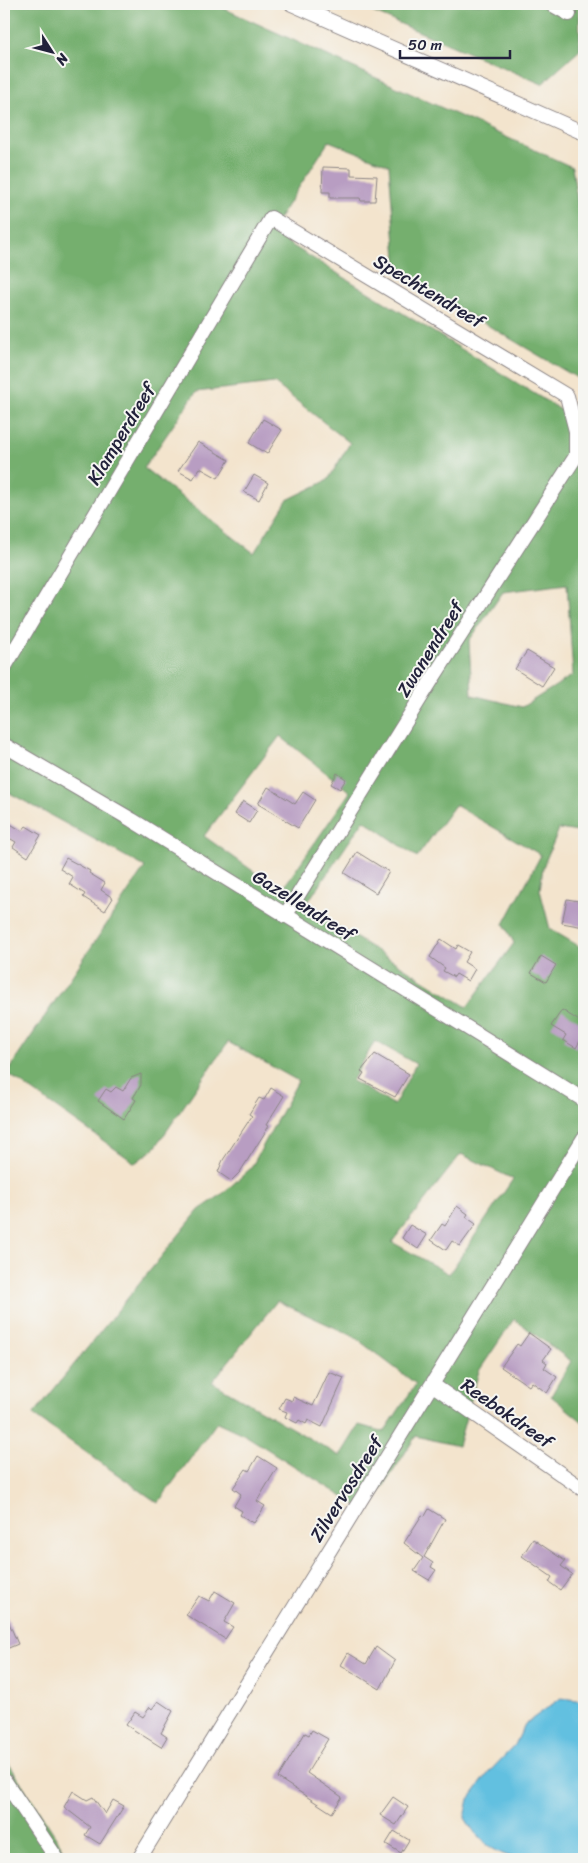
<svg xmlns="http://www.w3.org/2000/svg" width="588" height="1863" viewBox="0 0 588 1863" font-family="Sriracha,sans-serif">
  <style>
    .forest { fill: #74af6e; stroke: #4b6854; fill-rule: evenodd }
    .water { fill: #62c0e0; stroke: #42718e }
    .building { fill: #b89dc2 }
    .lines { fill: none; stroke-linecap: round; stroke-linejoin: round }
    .minor-casing { stroke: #8a8384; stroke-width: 16 }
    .minor { stroke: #fff; stroke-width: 14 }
    .labels { text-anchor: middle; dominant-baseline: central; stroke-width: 4; stroke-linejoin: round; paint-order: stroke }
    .street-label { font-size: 19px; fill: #22223b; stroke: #f6f6f2 }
  </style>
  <rect width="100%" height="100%" fill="#f6f6f2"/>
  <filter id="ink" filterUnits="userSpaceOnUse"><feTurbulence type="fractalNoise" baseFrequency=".02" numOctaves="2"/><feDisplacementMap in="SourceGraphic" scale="10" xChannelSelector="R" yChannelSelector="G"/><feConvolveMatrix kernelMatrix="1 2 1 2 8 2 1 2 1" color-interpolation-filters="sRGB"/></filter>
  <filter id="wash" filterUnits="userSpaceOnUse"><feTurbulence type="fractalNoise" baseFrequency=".0096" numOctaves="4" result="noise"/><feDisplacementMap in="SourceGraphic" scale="20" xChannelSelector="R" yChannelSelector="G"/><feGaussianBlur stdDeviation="1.12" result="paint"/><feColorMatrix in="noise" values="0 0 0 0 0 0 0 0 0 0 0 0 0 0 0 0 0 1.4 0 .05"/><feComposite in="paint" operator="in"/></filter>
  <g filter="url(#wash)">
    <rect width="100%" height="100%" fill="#f3e4cd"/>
    <g class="forest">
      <path d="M4,4H214L572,167L584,245V382L397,272L389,165L329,141L270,232L584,424V833L559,829L543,867L540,890L550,929L584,949V1423L551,1396L571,1361L514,1319L479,1371L458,1446L416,1436L367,1512L245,1435L217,1422L158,1503L33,1415L199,1210L221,1195L251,1168L298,1081L228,1042L155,1148L135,1163L4,1071V1068L8,1071L145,867L4,790ZM274,383L350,443L328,480L287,500L254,553L144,468L196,392ZM567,584L573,675L522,707L472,695L469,641L503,592ZM280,736L350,792L281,891L204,836ZM455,805L541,855L504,924L514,943L467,1007L305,906L364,820L417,857ZM375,1041L416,1064L394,1105L352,1081ZM461,1154L513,1179L449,1274L392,1242ZM277,1301L353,1336L416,1384L384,1432L359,1425L340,1456L212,1382Z"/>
      <path d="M354,4H579L580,50L542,84Z"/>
      <path d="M4,1756L70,1859H4Z"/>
    </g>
    <path class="water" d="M561,1698L584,1701V1857C570,1854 567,1858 554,1859C513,1863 486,1854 465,1818L469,1799L490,1771L515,1745L525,1724Z"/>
    <g id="blocks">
      <g class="building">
        <path d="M323,167L351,168V175L377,176L375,201H361L360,198H330V192H322Z"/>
        <path d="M263,419L282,430L267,454L249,443Z"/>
        <path d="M198,442L229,460L218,478L200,468L193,479L178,471Z"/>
        <path d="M254,475L268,483L259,500L244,492Z"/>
        <path d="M527,651L554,667L542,686L515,669Z"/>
        <path d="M337,773L346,779L340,789L331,784Z"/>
        <path d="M268,787L295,804L303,792L315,800L298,828L258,804Z"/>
        <path d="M243,801L257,810L249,823L235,814Z"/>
        <path d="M4,820L22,831L26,826L41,835L28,857L13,847L16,842L4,835Z"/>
        <path d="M357,852L389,872L376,893L344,873Z"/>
        <path d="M66,858L90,871L89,873L105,883L101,890L113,898L105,911L83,897L85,894L69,884L73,877L60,869Z"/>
        <path d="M567,899L584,902V927L562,923Z"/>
        <path d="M441,939L456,949L458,945L470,952L464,962L475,969L468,981L456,974L454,977L443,971L445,968L430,957Z"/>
        <path d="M541,956L556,965L546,982L531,973Z"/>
        <path d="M562,1010L584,1024V1034L576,1048L563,1040L566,1035L551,1026Z"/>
        <path d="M375,1054L409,1074L395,1097L360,1079L364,1073L361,1071Z"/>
        <path d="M141,1074V1085L133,1098L136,1100L124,1119L98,1101L106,1089L111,1092L116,1087L123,1091L131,1078Z"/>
        <path d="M271,1088L284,1096L266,1125L269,1126L240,1172L231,1181L218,1172L223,1160L252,1116L249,1114L259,1098L264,1100Z"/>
        <path d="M457,1206L468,1214L466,1217L476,1224L460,1246L452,1241L446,1250L431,1240L442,1224L445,1226Z"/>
        <path d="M410,1225L427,1235L418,1249L402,1238Z"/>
        <path d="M529,1333L551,1349L543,1360L547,1363L544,1368L557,1377L547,1393L532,1382L529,1386L501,1367L517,1344L520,1346Z"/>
        <path d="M329,1372L344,1378L322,1427L308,1420L306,1424L299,1420L297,1423L285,1417L287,1412L279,1409L285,1398L292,1401L293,1397L313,1406Z"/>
        <path d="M258,1456L277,1468L257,1501L265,1506L254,1523L240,1515L242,1511L234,1506L241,1494L233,1488L246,1469L249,1471Z"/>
        <path d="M429,1509L445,1519L424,1557L433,1563L431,1567L436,1570L429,1580L414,1571L423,1558L404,1543L422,1515L425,1516Z"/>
        <path d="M533,1539L565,1561L561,1566L572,1574L560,1590L549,1582L552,1577L522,1556Z"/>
        <path d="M215,1591L235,1603L224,1622L233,1627L225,1639L186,1615L199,1596L209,1601Z"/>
        <path d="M4,1611L18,1644L4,1650Z"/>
        <path d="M376,1647L395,1661L380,1689L341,1665L348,1653L366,1664Z"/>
        <path d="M158,1701L173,1711L161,1733L167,1737L161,1747L126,1725L135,1712L143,1717L150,1707L152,1709Z"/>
        <path d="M312,1730L328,1739L307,1773L342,1797L332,1813L278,1778L305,1733L309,1735Z"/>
        <path d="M73,1791L87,1800L93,1797L105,1814L113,1800L124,1806L100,1844L85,1835L90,1827L64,1807Z"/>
        <path d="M393,1797L408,1807L396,1825L380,1815Z"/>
        <path d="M394,1831L409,1840L401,1853L386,1844Z"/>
      </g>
    </g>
  </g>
  <g filter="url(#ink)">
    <use href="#blocks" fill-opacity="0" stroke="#8a8384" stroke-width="1"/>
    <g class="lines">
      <defs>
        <g id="minor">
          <path d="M292,4L584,133"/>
          <path d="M551,4L569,14"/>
          <path d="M4,668L271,218L567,396L576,431V456L431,681L285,916"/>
          <path d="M4,745L132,820L584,1100"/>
          <path d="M433,1385L584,1490"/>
          <path d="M4,1780L57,1859"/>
          <path d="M139,1859L584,1138"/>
        </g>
      </defs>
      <use href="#minor" class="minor-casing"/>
      <use href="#minor" class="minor"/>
    </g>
  </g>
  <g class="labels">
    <g class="street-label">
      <text transform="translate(429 291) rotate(31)">Spechtendreef</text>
      <text transform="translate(121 434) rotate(-59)">Klamperdreef</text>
      <text transform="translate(430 649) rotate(-58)">Zwanendreef</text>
      <text transform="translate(304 905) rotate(32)">Gazellendreef</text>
      <text transform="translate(507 1413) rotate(35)">Reebokdreef</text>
      <text transform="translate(346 1489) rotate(-58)">Zilvervosdreef</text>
    </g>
  </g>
  <rect width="588" height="1863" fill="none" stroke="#f6f6f2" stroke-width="20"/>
  <g transform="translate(52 52) rotate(126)" stroke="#f6f6f2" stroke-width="4" paint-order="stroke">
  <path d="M0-4L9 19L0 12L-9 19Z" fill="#22223b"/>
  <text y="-8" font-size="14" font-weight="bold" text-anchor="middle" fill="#22223b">N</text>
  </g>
  <path d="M400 50v8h110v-8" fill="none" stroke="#22223b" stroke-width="2.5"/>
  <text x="408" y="50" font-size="15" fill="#22223b" stroke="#f6f6f2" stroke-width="4" paint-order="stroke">50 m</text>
</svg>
